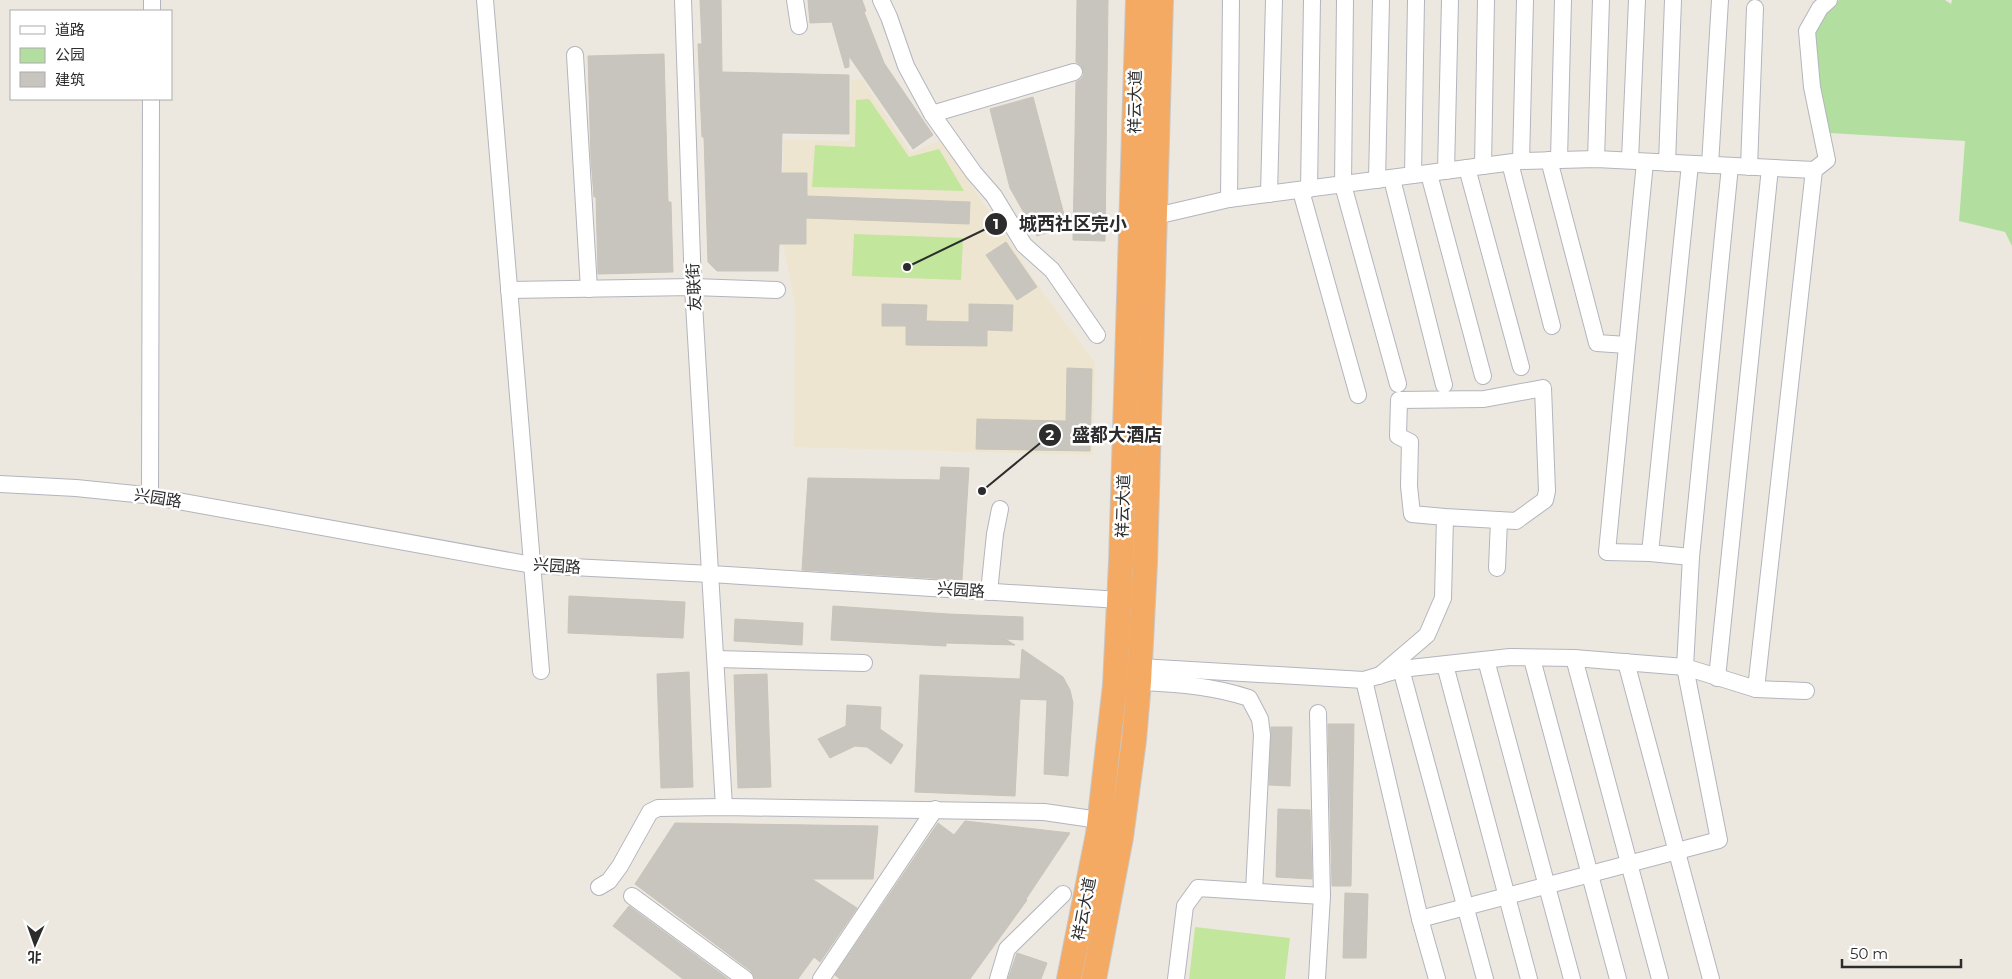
<svg xmlns="http://www.w3.org/2000/svg" width="2012" height="979" viewBox="0 0 2012 979" font-family="Montserrat,'Noto Sans SC',sans-serif">
  <style>
    .education { fill: #ede5d0 }
    .green { fill: #b2dfa0 }
    .pitch { fill: #c2e69c }
    .building { fill: #c8c5bf; stroke: #c8c4b9 }
    .lines { fill: none; stroke-linecap: round; stroke-linejoin: round }
    .minor-casing { stroke: #b3b5be; stroke-width: 18 }
    .highway-casing { stroke: #c8c8c8; stroke-width: 26 }
    .minor { stroke: #fff; stroke-width: 16 }
    .highway { stroke: #f4aa63; stroke-width: 24 }
    .labels { text-anchor: middle; dominant-baseline: central; stroke-width: 5; stroke-linejoin: round; paint-order: stroke }
    .street-label { font-size: 16px; fill: #2c2c2c; stroke: #fff }
    .leader { fill: none; stroke: #2c2c2c; stroke-width: 2 }
    .callout-dot { fill: #2c2c2c; stroke: #fff; stroke-width: 2 }
    .mark-label { font-size: 15px; text-anchor: middle; font-weight: bold; fill: #fff }
    .callout-label { font-size: 18px; text-anchor: middle; font-weight: bold; fill: #2c2c2c; stroke: #fff; stroke-width: 5; stroke-linejoin: round; paint-order: stroke }
  </style>
  <rect width="100%" height="100%" fill="#ede8df"/>
  <path class="education" d="M862,79L911,153L941,140L1042,291L1095,362L1093,455L794,447L795,304L783,244V140L850,141L851,80Z"/>
  <path class="green" d="M1839,0H1945L1951,4L1952,0H2012V246L2005,232L1959,221L1965,141L1829,133L1812,40L1820,20Z"/>
  <g class="pitch">
    <path d="M869,99L909,157L939,149L964,191L812,187L815,145L855,147L856,100Z"/>
    <path d="M854,234L963,238L961,280L852,276Z"/>
    <path d="M1195,927L1290,938L1285,979H1189Z"/>
  </g>
  <g class="building">
    <path d="M700,0H721L722,72L849,75V134L782,133L781,173H807V196L970,202L969,224L806,218V244H779L778,271H717L708,262L704,137H702L698,44H702Z"/>
    <path d="M808,0H862L866,11L864,12L884,63L933,135L913,149L849,56V67L845,68L832,22L810,23Z"/>
    <path d="M1077,0H1108L1105,241L1073,240L1076,82L1081,79L1084,74L1081,65L1076,62Z"/>
    <path d="M664,54L668,202H671L673,272L598,274L596,197H594L591,159L588,56Z"/>
    <path d="M1033,97L1067,226L1037,236L1010,188L990,109Z"/>
    <path d="M1006,242L1037,287L1017,300L986,255Z"/>
    <path d="M882,304L927,305L926,321L969,322V304L1013,305L1012,331L987,330V346L906,345V326H882Z"/>
    <path d="M1067,368L1092,369L1090,451L976,449L977,419L1066,421Z"/>
    <path d="M941,467L969,468L962,580L802,570L808,478L940,480Z"/>
    <path d="M569,596L685,602L683,638L568,633Z"/>
    <path d="M833,606L948,614L1023,617V640L1005,639L1015,645L946,643V646L831,640Z"/>
    <path d="M735,619L803,623L802,645L734,641Z"/>
    <path d="M1022,649L1063,677L1070,690L1073,703L1068,776L1044,774L1047,700L1020,699L1015,796L915,792L920,675L1020,679Z"/>
    <path d="M689,672L693,787L661,788L657,674Z"/>
    <path d="M767,674L771,787L738,788L734,675Z"/>
    <path d="M847,705L881,707L880,729L903,745L891,764L867,747L855,746L830,758L818,739L846,726Z"/>
    <path d="M1328,724H1354L1351,886H1332Z"/>
    <path d="M1271,727H1292L1290,786L1269,785Z"/>
    <path d="M1278,809L1310,810L1312,879L1276,877Z"/>
    <path d="M965,821L1070,833L1026,899L1027,900L970,979H840L835,975L938,823L954,835Z"/>
    <path d="M675,823L878,826L873,879H812L857,908L820,962L814,957L798,979H755L751,971L635,884Z"/>
    <path d="M1345,893L1368,894L1366,958H1343Z"/>
    <path d="M629,906L728,979H683L613,926Z"/>
    <path d="M1017,953L1047,963L1041,979H1008Z"/>
  </g>
  <g class="lines">
    <defs>
      <g id="minor">
        <path d="M485,0L541,671"/>
        <path d="M683,0L693,287L724,807"/>
        <path d="M795,0L799,26"/>
        <path d="M881,0L889,17L906,66L932,114L974,173L994,196L1024,245L1052,270L1097,335"/>
        <path d="M1345,0L1343,185L1398,384"/>
        <path d="M152,11V0"/>
        <path d="M575,55L589,289"/>
        <path d="M932,114L1074,72"/>
        <path d="M1559,159L1563,0"/>
        <path d="M1596,159L1601,0"/>
        <path d="M1549,160L1597,343L1627,345"/>
        <path d="M1630,160L1637,0"/>
        <path d="M1521,161L1525,0"/>
        <path d="M1645,162L1607,552L1650,553L1691,557"/>
        <path d="M1510,163L1552,326"/>
        <path d="M1667,163L1673,0"/>
        <path d="M1710,165L1720,0"/>
        <path d="M1483,166L1486,0"/>
        <path d="M1749,167L1755,8"/>
        <path d="M1467,168L1521,367"/>
        <path d="M1446,171L1450,0"/>
        <path d="M1429,174L1483,376"/>
        <path d="M1413,175L1416,0"/>
        <path d="M1392,179L1444,385"/>
        <path d="M1377,180L1381,0"/>
        <path d="M1309,189L1312,0"/>
        <path d="M1301,191L1358,395"/>
        <path d="M1269,194L1274,0"/>
        <path d="M1229,199L1231,0"/>
        <path d="M1156,216L1229,199L1521,161L1596,159L1814,170L1827,160L1812,87L1807,31L1820,8L1829,0"/>
        <path d="M509,290L693,287L777,290"/>
        <path d="M0,484L76,488L145,495L532,565L711,574L1120,600"/>
        <path d="M150,496L151,99"/>
        <path d="M1650,553L1690,164"/>
        <path d="M1497,568L1499,520"/>
        <path d="M989,592L995,534L1000,509"/>
        <path d="M1574,658L1660,979"/>
        <path d="M716,659L864,663"/>
        <path d="M1532,659L1618,979"/>
        <path d="M1486,660L1572,979"/>
        <path d="M1626,662L1711,979"/>
        <path d="M1445,665L1529,979"/>
        <path d="M1140,667L1364,680L1401,669L1510,657L1574,658L1685,667L1756,689L1806,691"/>
        <path d="M1401,669L1485,979"/>
        <path d="M1379,676L1427,635L1443,598L1445,517L1516,521L1545,500L1547,491L1543,388L1484,399L1399,400L1398,436L1410,442L1409,486L1412,514L1445,517"/>
        <path d="M1717,678L1770,168"/>
        <path d="M1364,680L1420,919L1437,979"/>
        <path d="M1139,682C1176,683 1213,686 1249,698L1260,719L1262,735L1254,891"/>
        <path d="M1756,689L1814,170"/>
        <path d="M599,887L609,881L620,866L650,812L658,808L724,807L1044,812L1099,820"/>
        <path d="M632,896L745,979"/>
        <path d="M1420,919L1719,840L1685,667L1691,557L1730,166"/>
        <path d="M821,979L935,809"/>
        <path d="M998,979L1007,949L1063,894"/>
        <path d="M1176,979L1185,906L1198,888L1322,896"/>
        <path d="M1317,979L1322,896L1318,713"/>
      </g>
      <g id="highway">
        <path d="M1069,979L1098,834L1115,685L1121,562L1138,0"/>
        <path d="M1094,979L1121,837L1134,740L1139,682L1145,563L1161,0"/>
      </g>
    </defs>
    <use href="#minor" class="minor-casing"/>
    <use href="#highway" class="highway-casing"/>
    <use href="#minor" class="minor"/>
    <use href="#highway" class="highway"/>
  </g>
  <g class="labels">
    <g class="street-label">
      <text transform="translate(1135 102) rotate(-89)">祥云大道</text>
      <text transform="translate(694 287) rotate(-93)">友联街</text>
      <text transform="translate(158 498) rotate(9)">兴园路</text>
      <text transform="translate(1123 506) rotate(-88)">祥云大道</text>
      <text transform="translate(557 566) rotate(4)">兴园路</text>
      <text transform="translate(961 590) rotate(4)">兴园路</text>
      <text transform="translate(1084 909) rotate(-79)">祥云大道</text>
    </g>
  </g>
  <path class="leader" d="M907 267L996 224M982 491L1050 435"/>
  <g class="callout-dot">
    <circle cx="907" cy="267" r="5"/>
    <circle cx="982" cy="491" r="5"/>
    <circle cx="996" cy="224" r="12"/>
    <circle cx="1050" cy="435" r="12"/>
  </g>
  <g class="mark-label">
    <text x="996" y="229">1</text>
    <text x="1050" y="440">2</text>
  </g>
  <g class="callout-label">
    <text x="1073" y="230">城西社区完小</text>
    <text x="1117" y="441">盛都大酒店</text>
  </g>
  <rect x="10" y="10" width="162" height="90" fill="#ffffff" stroke="#ababab"/>
  <rect x="20" y="26" width="25" height="8" fill="#ffffff" stroke="#ababab"/>
  <text x="55" y="35" font-size="15" fill="#2c2c2c">道路</text>
  <rect x="20" y="48" width="25" height="15" fill="#b2dfa0" stroke="#ababab"/>
  <text x="55" y="60" font-size="15" fill="#2c2c2c">公园</text>
  <rect x="20" y="72" width="25" height="15" fill="#c8c5bf" stroke="#ababab"/>
  <text x="55" y="85" font-size="15" fill="#2c2c2c">建筑</text>
  <g transform="translate(35 944) rotate(182)" stroke="#ffffff" stroke-width="4" paint-order="stroke">
  <path d="M0-4L9 19L0 12L-9 19Z" fill="#2c2c2c"/>
  <text y="-8" font-size="14" font-weight="bold" text-anchor="middle" fill="#2c2c2c">北</text>
  </g>
  <path d="M1842 959v8h119v-8" fill="none" stroke="#2c2c2c" stroke-width="2.5"/>
  <text x="1850" y="959" font-size="15" fill="#2c2c2c" stroke="#ffffff" stroke-width="4" paint-order="stroke">50 m</text>
</svg>
